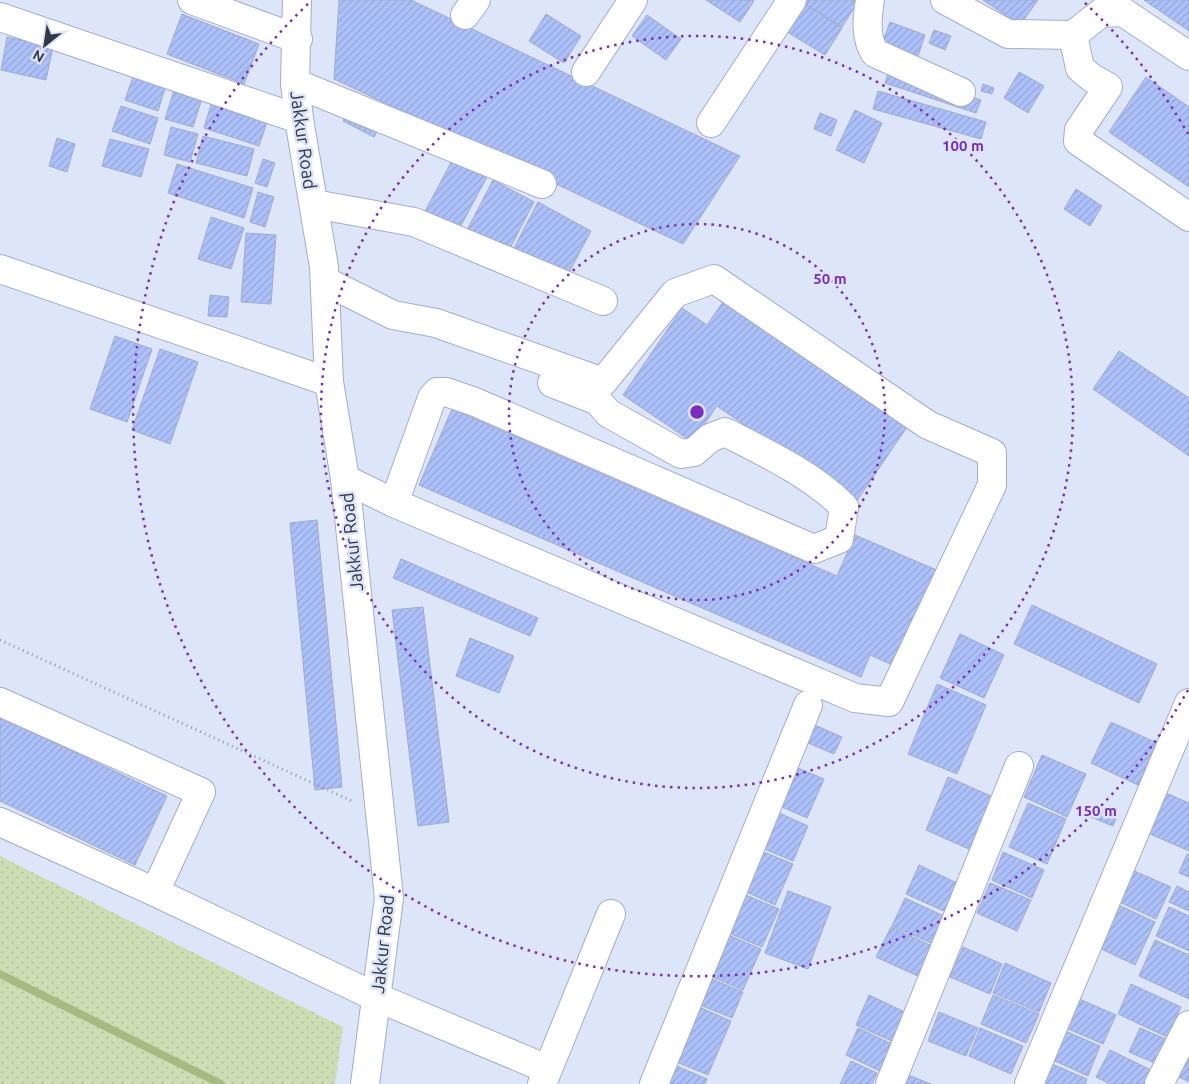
<svg xmlns="http://www.w3.org/2000/svg" width="1189" height="1084" viewBox="0 0 1189 1084" font-family="Ubuntu,sans-serif">
  <style>
    .grass { fill: url(#grass-dots) }
    .lines { fill: none; stroke-linecap: round; stroke-linejoin: round }
    .stream { stroke: #a5bb81; stroke-width: 8 }
    .building { fill: url(#building-hatch); stroke: #9fabcb }
    .minor-casing { stroke: #a1aecd; stroke-width: 30 }
    .path { stroke: #9097a8; stroke-width: 3; stroke-dasharray: 1 4; stroke-linecap: butt }
    .minor { stroke: #fff; stroke-width: 28 }
    .ring { fill: none; stroke: #7b2cbf; stroke-width: 2.5; stroke-dasharray: 2.5 5 }
    .labels { text-anchor: middle; dominant-baseline: central; stroke-width: 5; stroke-linejoin: round; paint-order: stroke }
    .street-label { font-size: 18px; fill: #323744; stroke: #dde5f9 }
    .centre { fill: #7b2cbf; stroke: #dde5f9; stroke-width: 2.5 }
    .ring-label { font-size: 15px; text-anchor: middle; font-weight: bold; fill: #7b2cbf; stroke: #dde5f9; stroke-width: 5; stroke-linejoin: round; paint-order: stroke }
  </style>
  <defs>
    <pattern id="grass-dots" width="8" height="8" patternUnits="userSpaceOnUse" patternTransform="scale(1.25)"><rect width="8" height="8" fill="#cedeb4"/><path d="M2 2h.1M6 6h.1" fill="none" stroke="#b1bf9c" stroke-width="1.8" stroke-linecap="round"/></pattern>
    <pattern id="building-hatch" width="6" height="6" patternUnits="userSpaceOnUse" patternTransform="scale(1.25)"><rect width="6" height="6" fill="#acc1f9"/><path d="M-1 1l2-2M0 6l6-6M5 7l2-2" fill="none" stroke="#94a6d7"/></pattern>
  </defs>
  <rect width="100%" height="100%" fill="#dde5f9"/>
  <path class="grass" d="M0,856L343,1027L335,1084H0Z"/>
  <g class="lines">
    <path class="stream" d="M0,974L221,1084"/>
  </g>
  <g class="building">
    <path d="M339,0H411L740,156L683,244L334,79Z"/>
    <path d="M706,0H752L754,1L740,22Z"/>
    <path d="M804,0H859L842,27L802,2Z"/>
    <path d="M983,0H1038L1020,25Z"/>
    <path d="M1144,0H1189V31Z"/>
    <path d="M802,2L842,28L825,55L784,30Z"/>
    <path d="M182,14L259,44L244,84L167,54Z"/>
    <path d="M546,14L581,36L564,63L529,41Z"/>
    <path d="M647,15L681,39L666,60L632,36Z"/>
    <path d="M890,22L925,35L917,59L881,47Z"/>
    <path d="M934,30L951,36L945,50L929,43Z"/>
    <path d="M7,37L53,47L46,80L1,70Z"/>
    <path d="M889,70L981,100L976,113L885,83Z"/>
    <path d="M1019,72L1044,86L1028,113L1004,98Z"/>
    <path d="M134,74L166,85L158,111L125,100Z"/>
    <path d="M1146,77L1189,107V187L1109,132Z"/>
    <path d="M176,84L204,92L193,127L165,119Z"/>
    <path d="M983,84L994,88L992,94L981,91Z"/>
    <path d="M878,91L986,122L981,139L873,109Z"/>
    <path d="M213,98L269,116L259,146L204,128Z"/>
    <path d="M121,106L158,118L150,144L112,131Z"/>
    <path d="M855,110L882,123L864,163L836,150Z"/>
    <path d="M347,112L379,128L374,137L343,121Z"/>
    <path d="M820,113L837,120L831,136L814,129Z"/>
    <path d="M171,127L198,134L190,162L164,155Z"/>
    <path d="M203,136L254,149L247,176L196,163Z"/>
    <path d="M57,138L75,144L67,172L49,166Z"/>
    <path d="M110,139L149,149L141,177L102,166Z"/>
    <path d="M454,157L488,175L457,233L423,215Z"/>
    <path d="M263,159L275,163L267,187L255,183Z"/>
    <path d="M177,164L253,188L244,218L168,193Z"/>
    <path d="M493,180L534,202L507,254L466,232Z"/>
    <path d="M1076,189L1102,206L1090,226L1064,209Z"/>
    <path d="M258,192L274,197L265,227L250,222Z"/>
    <path d="M538,202L591,231L566,278L513,250Z"/>
    <path d="M211,217L244,228L231,269L198,259Z"/>
    <path d="M246,233L276,235L271,304L241,302Z"/>
    <path d="M210,295L229,297L227,317L208,316Z"/>
    <path d="M723,302L907,427L856,502L717,406L692,442L623,395L682,308L707,325Z"/>
    <path d="M115,336L152,349L127,422L90,409Z"/>
    <path d="M160,349L198,362L170,444L132,430Z"/>
    <path d="M1119,351L1189,398V456L1093,389Z"/>
    <path d="M452,409L837,576L855,535L939,571L897,667L870,655L861,677L419,485Z"/>
    <path d="M317,520L342,787L315,790L290,523Z"/>
    <path d="M401,559L538,618L530,636L393,578Z"/>
    <path d="M1032,605L1157,664L1139,703L1014,644Z"/>
    <path d="M423,607L449,822L418,826L392,610Z"/>
    <path d="M960,634L1004,655L984,698L940,678Z"/>
    <path d="M470,638L514,656L499,693L456,676Z"/>
    <path d="M937,684L986,705L957,774L908,754Z"/>
    <path d="M0,717L167,796L135,865L0,801Z"/>
    <path d="M808,722L842,737L834,754L801,740Z"/>
    <path d="M1111,722L1157,743L1138,785L1091,763Z"/>
    <path d="M1042,755L1086,774L1067,817L1024,797Z"/>
    <path d="M791,765L824,779L807,818L775,804Z"/>
    <path d="M948,777L993,797L971,850L926,830Z"/>
    <path d="M1166,793L1189,803V851L1148,833Z"/>
    <path d="M1028,803L1066,819L1047,864L1009,847Z"/>
    <path d="M1092,806L1117,816L1113,826L1088,816Z"/>
    <path d="M777,812L808,826L793,861L762,848Z"/>
    <path d="M759,850L793,864L775,905L742,890Z"/>
    <path d="M1003,852L1044,870L1032,898L992,880Z"/>
    <path d="M1187,854L1189,855V877L1179,873Z"/>
    <path d="M919,865L959,884L946,912L906,894Z"/>
    <path d="M1125,867L1171,887L1156,919L1111,898Z"/>
    <path d="M990,883L1031,900L1017,931L977,913Z"/>
    <path d="M1177,886L1189,892V911L1169,902Z"/>
    <path d="M788,891L831,907L808,969L765,953Z"/>
    <path d="M741,893L779,909L762,947L724,931Z"/>
    <path d="M905,898L946,917L933,944L892,926Z"/>
    <path d="M1112,902L1155,922L1135,965L1093,945Z"/>
    <path d="M1169,907L1189,916V951L1156,936Z"/>
    <path d="M891,927L934,947L920,977L876,957Z"/>
    <path d="M726,934L761,949L743,990L708,975Z"/>
    <path d="M1155,940L1189,955V999L1139,976Z"/>
    <path d="M963,947L1002,964L990,994L950,977Z"/>
    <path d="M1005,963L1051,983L1039,1012L993,993Z"/>
    <path d="M707,977L743,992L732,1018L695,1003Z"/>
    <path d="M1131,984L1181,1007L1167,1037L1118,1014Z"/>
    <path d="M869,995L909,1014L896,1043L856,1025Z"/>
    <path d="M993,995L1039,1014L1026,1043L981,1024Z"/>
    <path d="M1070,995L1116,1015L1103,1044L1057,1024Z"/>
    <path d="M697,1006L731,1021L708,1075L674,1061Z"/>
    <path d="M939,1012L978,1028L966,1056L928,1041Z"/>
    <path d="M858,1028L894,1045L882,1072L846,1055Z"/>
    <path d="M980,1028L1023,1046L1011,1074L969,1056Z"/>
    <path d="M1058,1028L1100,1046L1088,1076L1046,1057Z"/>
    <path d="M1140,1028L1168,1040L1157,1064L1129,1052Z"/>
    <path d="M1110,1050L1151,1070L1144,1084H1110L1096,1077Z"/>
    <path d="M1189,1054V1082L1177,1076Z"/>
    <path d="M851,1061L877,1073L872,1084H840Z"/>
    <path d="M1045,1061L1087,1079L1085,1084H1036Z"/>
    <path d="M672,1064L707,1079L705,1084H664Z"/>
    <path d="M906,1074L931,1084H902Z"/>
  </g>
  <g class="lines">
    <defs>
      <g id="minor">
        <path d="M192,0L298,39"/>
        <path d="M297,0L295,83L299,119L324,267L329,382L345,479L389,898L365,1084"/>
        <path d="M870,0C867,18 865,38 875,53L961,92"/>
        <path d="M945,0L1008,34L1073,35L1101,13L1123,12L1189,56"/>
        <path d="M465,15L476,0"/>
        <path d="M0,17L299,119"/>
        <path d="M1073,35L1080,68L1092,78L1108,87L1079,130L1078,141L1189,217"/>
        <path d="M586,72L633,0"/>
        <path d="M295,83L542,184"/>
        <path d="M711,123L792,0"/>
        <path d="M314,204L414,222L603,301"/>
        <path d="M0,269L329,382"/>
        <path d="M325,281L393,315L436,323L603,382L675,293L714,279L928,425L992,453V485L889,702L855,698L394,503L345,479"/>
        <path d="M394,503L432,398L437,392H446L475,402L814,549L839,539L844,507C813,475 764,452 725,432L710,438L694,452L681,454L608,413L598,401L552,383"/>
        <path d="M0,702L201,792L155,892"/>
        <path d="M0,822L155,892L376,997L547,1069"/>
        <path d="M542,1084L611,914"/>
        <path d="M654,1084L808,705"/>
        <path d="M890,1084L1019,766"/>
        <path d="M1029,1084L1189,703"/>
        <path d="M1159,1084L1189,1025"/>
      </g>
    </defs>
    <use href="#minor" class="minor-casing"/>
    <path class="path" d="M0,640L352,801"/>
    <use href="#minor" class="minor"/>
  </g>
  <g class="ring">
    <circle cx="697" cy="412" r="188"/>
    <circle cx="697" cy="412" r="376"/>
    <path d="M1188 690A564 564 0 1 1 309 3M1085 3A564 564 0 0 1 1188 134"/>
  </g>
  <g class="labels">
    <g class="street-label">
      <text transform="translate(304 140) rotate(82)">Jakkur Road</text>
      <text transform="translate(351 542) rotate(-96)">Jakkur Road</text>
      <text transform="translate(382 944) rotate(-84)">Jakkur Road</text>
    </g>
  </g>
  <circle cx="697" cy="412" r="8" class="centre"/>
  <g class="ring-label">
    <text x="963" y="151">100 m</text>
    <text x="830" y="284">50 m</text>
    <text x="1096" y="816">150 m</text>
  </g>
  <g transform="translate(45 45) rotate(210)" stroke="#dde5f9" stroke-width="4" paint-order="stroke">
  <path d="M0-4L9 19L0 12L-9 19Z" fill="#323744"/>
  <text y="-8" font-size="14" font-weight="bold" text-anchor="middle" fill="#323744">N</text>
  </g>
</svg>
